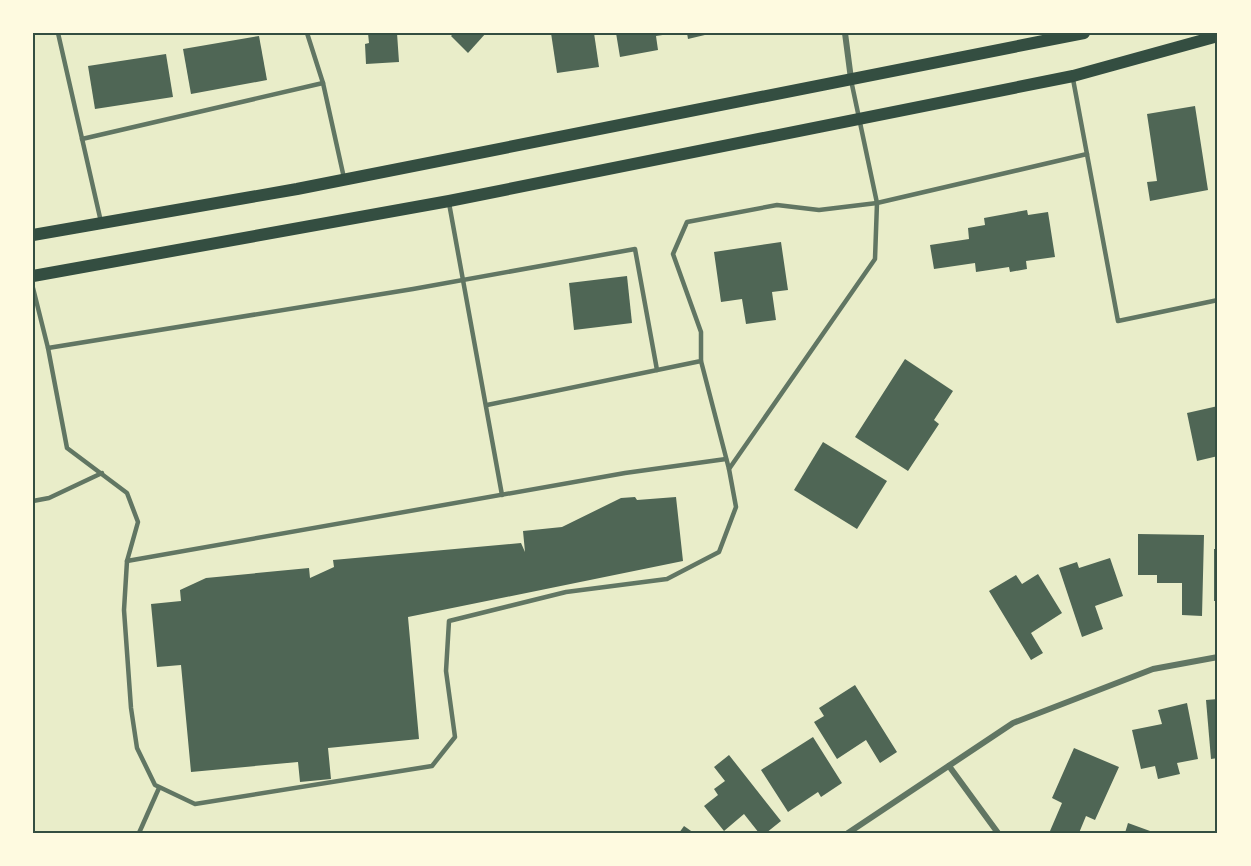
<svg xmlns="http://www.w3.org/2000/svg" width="1251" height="866" viewBox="0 0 1251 866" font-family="'Titillium Web',sans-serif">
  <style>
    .building { fill: #4f6655 }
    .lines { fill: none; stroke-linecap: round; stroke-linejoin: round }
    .service { stroke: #617663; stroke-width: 4.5 }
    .minor { stroke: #617663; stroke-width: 6 }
    .secondary { stroke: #344e41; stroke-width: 12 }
    .neatline { fill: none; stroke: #344e41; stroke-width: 2 }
  </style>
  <rect width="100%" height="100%" fill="#e9edc9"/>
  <g class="building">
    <path d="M368,33H397L399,62L366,64L365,44L369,43Z"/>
    <path d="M454,33H486L468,53L451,36Z"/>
    <path d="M551,33H594L599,67L557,73Z"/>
    <path d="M616,33H669V34L656,36L658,50L620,57Z"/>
    <path d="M687,33H709V34L688,39Z"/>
    <path d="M259,36L267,80L191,94L183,49Z"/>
    <path d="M166,54L173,97L95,109L88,66Z"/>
    <path d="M1195,106L1208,190L1150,201L1147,182L1157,181L1147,114Z"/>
    <path d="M1027,210L1028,215L1048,212L1055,257L1026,261L1027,269L1010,272L1009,267L976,272L975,263L934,269L930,245L969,239L968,228L985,225L984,218Z"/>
    <path d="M781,242L788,290L772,292L776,320L746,324L742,299L721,302L714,252Z"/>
    <path d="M627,276L632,323L574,330L569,283Z"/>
    <path d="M905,359L953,391L934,420L939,424L908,471L855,437Z"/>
    <path d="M1218,406V456L1197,461L1187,413Z"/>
    <path d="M823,442L887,481L857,529L794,490Z"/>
    <path d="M635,497L637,500L676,497L683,561L408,617L419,739L328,748L331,779L300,782L298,762L191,772L181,665L157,667L151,604L181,601L180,590L206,578L309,568L310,578L334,567L333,560L521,543L525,552L523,531L562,527L621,498Z"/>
    <path d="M1138,534L1204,535L1202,616L1182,615V583H1157V575H1138Z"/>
    <rect x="1214" y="549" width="4" height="52"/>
    <path d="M1110,558L1123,596L1095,606L1103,629L1082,637L1059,568L1077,562L1079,568Z"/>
    <path d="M1038,574L1062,613L1031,633L1043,653L1031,660L989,591L1016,575L1022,584Z"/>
    <path d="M855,685L897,752L880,763L866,740L837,759L814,722L824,716L819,708Z"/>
    <path d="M1218,699V758L1211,759L1206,700Z"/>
    <path d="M1187,703L1198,759L1177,763L1180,774L1158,779L1155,766L1141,769L1132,730L1162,724L1158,710Z"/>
    <path d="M813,737L842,783L821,797L818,792L788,812L761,770Z"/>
    <path d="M1074,748L1119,767L1095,820L1086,816L1079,833H1054L1050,831L1062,803L1052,798Z"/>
    <path d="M729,755L781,821L766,833H759L744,814L724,831L704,806L718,795L714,789L725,781L714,767Z"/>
    <path d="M1128,823L1150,831L1149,833H1125Z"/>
    <path d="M684,826L694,833H679Z"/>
  </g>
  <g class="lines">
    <g class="service">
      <path d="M58,33L101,222"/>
      <path d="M307,33L323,83L344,178"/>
      <path d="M1073,79L1118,321L1218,300"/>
      <path d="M82,139L323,83"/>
      <path d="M449,203L502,495"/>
      <path d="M33,288L48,348L67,448L127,493L138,522L127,561L124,610L131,708L137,748L155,785L195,804L432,766L455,737L446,671L449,621L566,592L667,579L719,552L736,507L729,469L875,259L877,203L851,80"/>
      <path d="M48,348L413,289L635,249L657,370"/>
      <path d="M701,361L729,469"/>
      <path d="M487,405L701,361V332L673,254L687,222L777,205L819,210L877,203L1087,154"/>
      <path d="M33,501L49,498L102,473"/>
      <path d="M127,561L625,473L726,459"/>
      <path d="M139,833L159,788"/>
    </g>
    <g class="minor">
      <path d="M845,33L851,79"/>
      <path d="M949,766L998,833"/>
      <path d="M848,833L1013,723L1153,669L1218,657"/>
    </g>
    <g class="secondary">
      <path d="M33,235L297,189L1084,33"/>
      <path d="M33,276L449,201L1073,76L1218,36"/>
    </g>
  </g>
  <rect width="1251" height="866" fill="none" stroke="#fefae0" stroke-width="69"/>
  <rect x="34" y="34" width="1182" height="798" class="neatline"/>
</svg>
